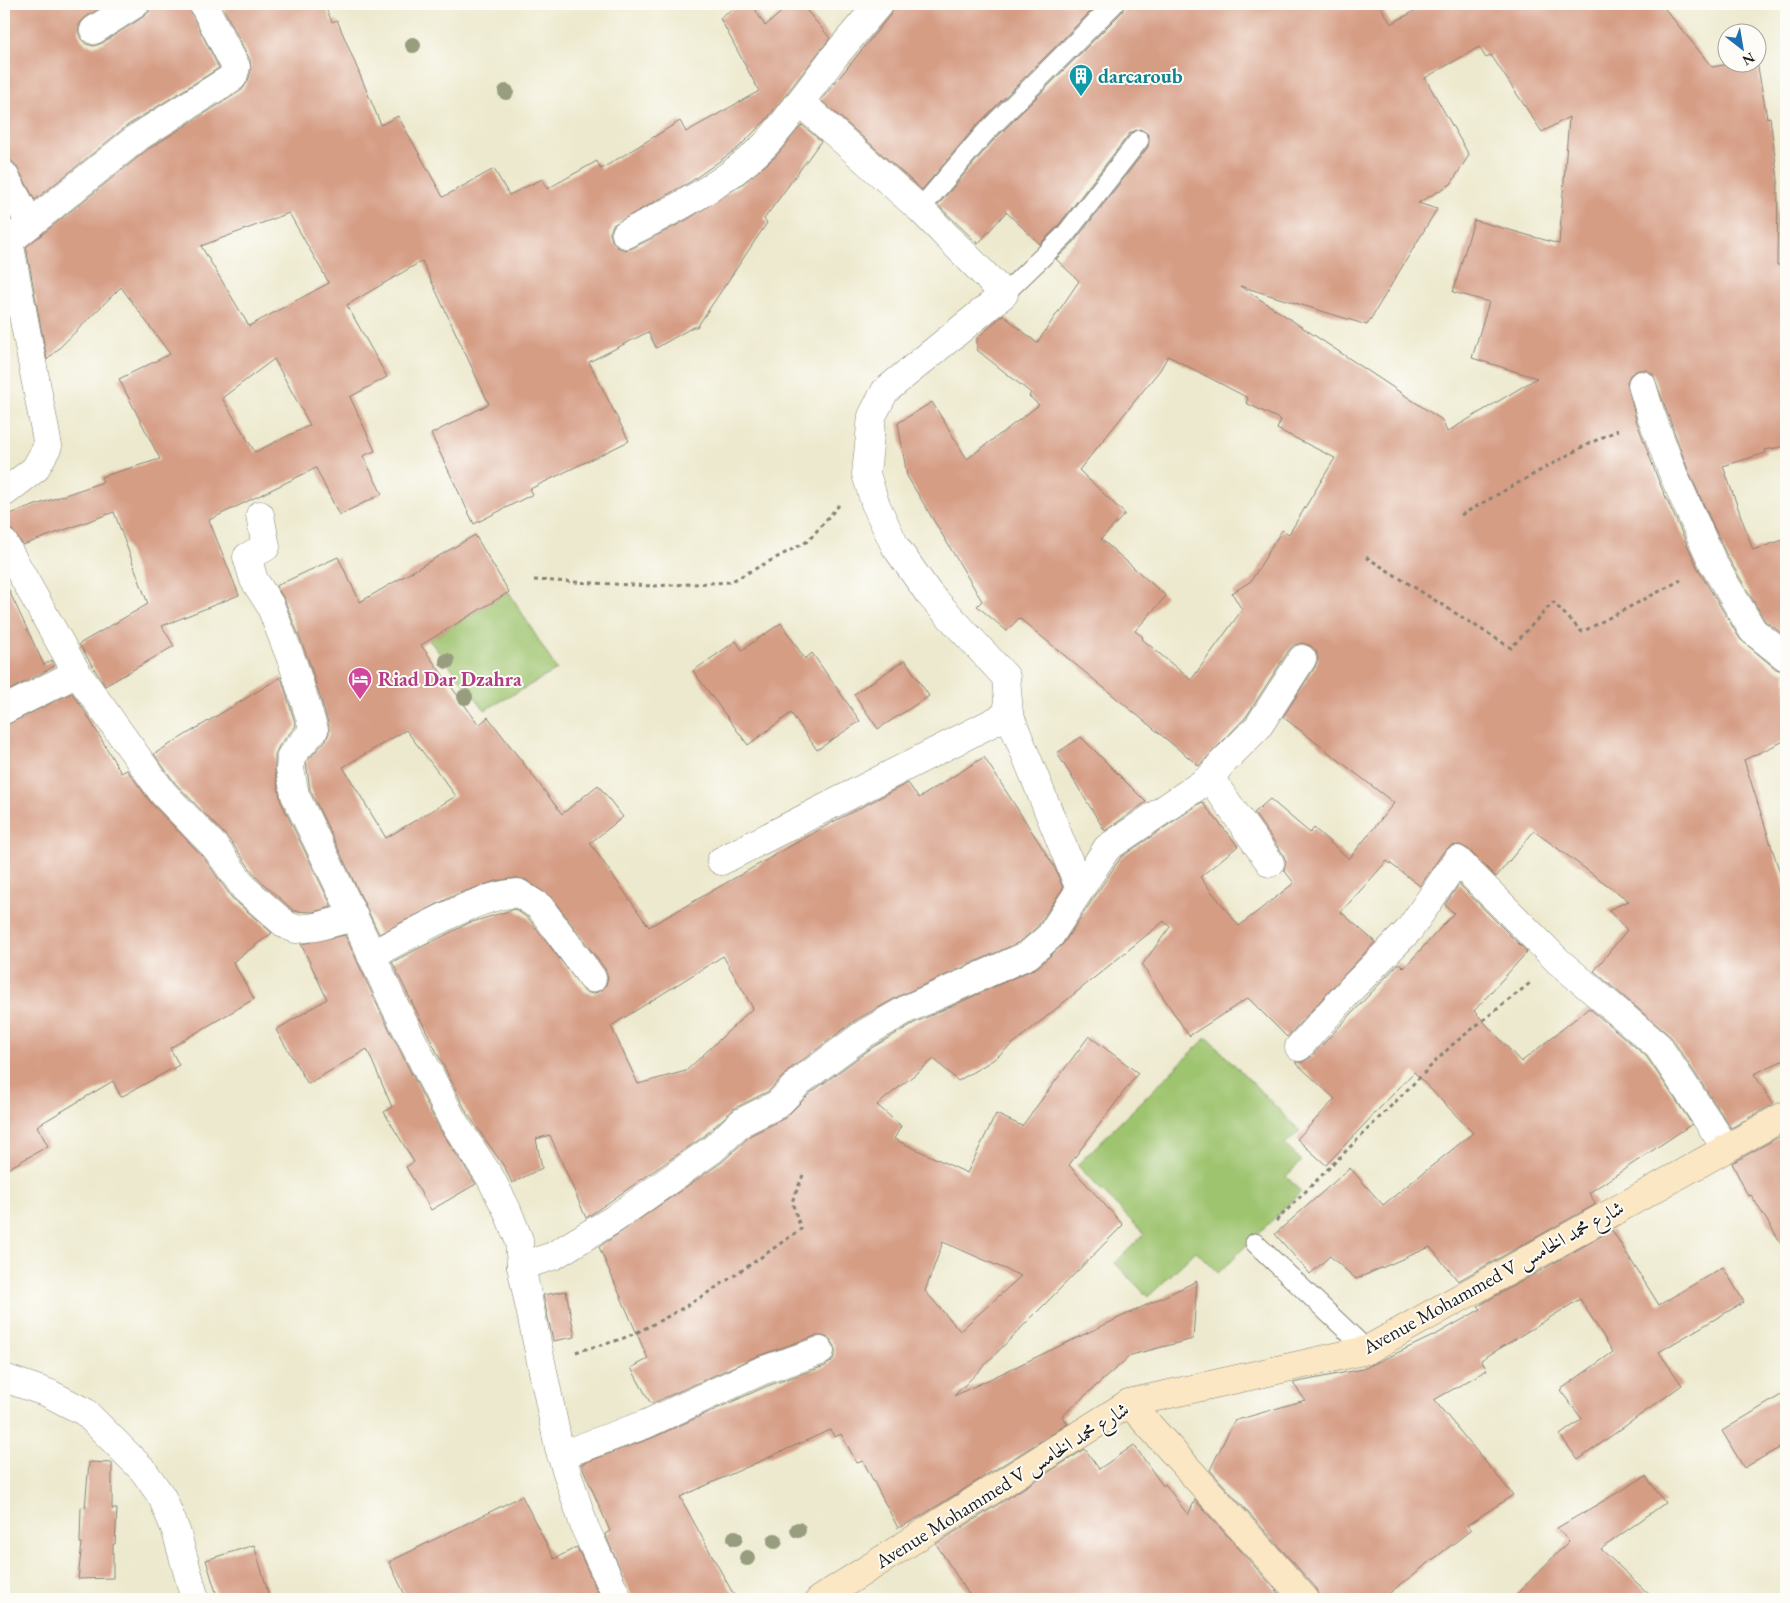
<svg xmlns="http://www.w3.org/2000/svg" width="1790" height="1603" viewBox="0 0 1790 1603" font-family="'EB Garamond',Amiri,serif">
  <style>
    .green { fill: #9fc46f; stroke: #5e7046 }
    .building { fill: #d69d85; fill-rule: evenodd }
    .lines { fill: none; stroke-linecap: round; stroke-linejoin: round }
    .lane-casing { stroke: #848275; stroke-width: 21 }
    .street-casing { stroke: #848275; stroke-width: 29 }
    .secondary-casing { stroke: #848275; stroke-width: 29 }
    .path { stroke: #848275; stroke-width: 3; stroke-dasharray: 4 4; stroke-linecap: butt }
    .lane { stroke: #fff; stroke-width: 19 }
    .street { stroke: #fff; stroke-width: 28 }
    .secondary { stroke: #fbe7c3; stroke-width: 28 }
    .tree { fill: #979d7e }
    .labels { text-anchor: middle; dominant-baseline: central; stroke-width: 4; stroke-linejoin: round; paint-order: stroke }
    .culture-label { font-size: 20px; font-weight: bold; fill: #0d838f; stroke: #fdfcf7; text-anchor: start }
    .hotel-label { font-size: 20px; font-weight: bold; fill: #b23c85; stroke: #fdfcf7; text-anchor: start }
    .street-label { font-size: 20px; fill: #1c1c1c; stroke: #fdfcf7 }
  </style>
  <rect width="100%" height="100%" fill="#fdfcf7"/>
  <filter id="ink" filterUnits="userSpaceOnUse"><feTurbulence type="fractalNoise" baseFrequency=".02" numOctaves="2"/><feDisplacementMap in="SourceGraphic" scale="10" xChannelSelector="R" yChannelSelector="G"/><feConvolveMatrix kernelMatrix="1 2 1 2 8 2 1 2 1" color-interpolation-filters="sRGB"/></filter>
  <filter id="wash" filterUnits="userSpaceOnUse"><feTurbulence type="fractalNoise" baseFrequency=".0096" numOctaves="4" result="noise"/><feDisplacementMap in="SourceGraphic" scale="20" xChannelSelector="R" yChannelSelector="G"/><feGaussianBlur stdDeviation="1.12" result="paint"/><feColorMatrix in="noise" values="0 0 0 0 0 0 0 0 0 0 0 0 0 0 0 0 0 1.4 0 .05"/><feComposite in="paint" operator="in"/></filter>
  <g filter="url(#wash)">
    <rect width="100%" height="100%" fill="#ede9ce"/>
    <g class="green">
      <path d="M509,592L557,670L485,710L429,640Z"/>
      <path d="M1207,1037L1300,1131L1285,1145L1302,1161L1286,1176L1301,1192L1218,1273L1196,1251L1148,1297L1115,1263L1144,1234L1077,1165Z"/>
    </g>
    <g id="blocks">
      <g class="building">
        <path d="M4,4H106L86,17L80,23L78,31L81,39L86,44L94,46L102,43L143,17L149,12L151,4H187L219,68L128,125L35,200L17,167L12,161L4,159Z"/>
        <path d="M221,4H324L332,22L337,20L381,125L398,116L443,197L494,169L509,195L542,179L547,189L597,161L601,169L680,121L686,132L759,91L720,18L742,4H752L765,26L791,4H801L830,38L766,120L738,148L690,182L613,225L610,233L612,241L617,247L625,250L633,248L688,219L741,185L775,157L802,125L821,141L764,219L767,223L697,327H693L656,348L648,332L589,362L629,441L530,489L533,494L474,524L431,434L489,404L422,261L347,305L387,377L350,397L375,451L363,456L382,494L339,515L316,468L209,520L239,595L162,626L174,646L105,686L79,644L148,604L114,512L23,545L12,530L4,527V516L103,482L101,477L160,459L119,379L170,354L121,287L47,360L26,247L147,150L242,90L248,81L251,71L250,60ZM289,213L329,283L249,326L201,246ZM274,359L310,425L255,452L222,398Z"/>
        <path d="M894,4H1098L976,126L922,190L821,100L891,14Z"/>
        <path d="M1125,4H1379L1391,24L1427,4H1661L1712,67L1741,62H1757L1767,118L1770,117L1778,180L1777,265H1783L1782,334L1786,333V446L1765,450L1766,453L1723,466L1753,550L1786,539V637L1765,621L1727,556L1688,470L1653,374L1646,370H1638L1630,375L1627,382L1636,420L1659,482L1699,571L1740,639L1776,669L1786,672V740L1744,760L1786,892V1059L1754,1074L1773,1104L1731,1128L1671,1037L1594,971L1627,930L1608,910L1629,901L1534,831L1496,877L1468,849L1460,845L1451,846L1444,851L1420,886L1387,861L1341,912L1375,942L1287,1037L1248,998L1189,1036L1142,965L1170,927L1164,921L993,1060L958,1081L934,1059L877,1105L901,1126L894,1139L967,1173L996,1114L1022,1126L1089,1036L1138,1073L1069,1165L1123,1225L954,1396L1197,1281L1193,1339L1131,1355L1062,1416L1068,1424L918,1518L898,1528L863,1461L857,1463L841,1434L835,1437L830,1430L680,1497L736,1599H633L605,1534L610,1531L581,1464L652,1438L767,1386L825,1366L832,1361L835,1355V1346L830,1339L823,1336H815L755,1357L651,1404L631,1368L648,1359L599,1247L722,1162L751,1135L785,1118L809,1094L873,1047L914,1023L1038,967L1063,944L1121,857L1202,802L1238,846L1200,877L1239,926L1294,883L1284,870L1286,862L1283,854L1254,813L1270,799L1310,833L1314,828L1349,859L1394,803L1283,717L1315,667L1318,659L1316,651L1311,646L1302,643L1294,645L1289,650L1246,717L1199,766L1019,618L1007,631L977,606L982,601L907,476L898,423L932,402L967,459L1039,405L1029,396L1031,393L977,350V338L1003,315L1037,343L1079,281L1056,259L1074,242L1148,147L1149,135L1140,129L1130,133L1057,227L1040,244L1006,212L978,244L938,205L992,142L1122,12ZM1479,47L1486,58L1491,55L1542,132L1569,117L1559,244L1474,220L1453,292L1489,302L1472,358L1537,378L1447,432L1442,420L1240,286L1367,325L1437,209L1418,203L1451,184L1469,155L1425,78ZM1168,356L1248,398L1246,403L1281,420L1277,429L1335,458L1289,534L1282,530L1251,581L1232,593L1242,610L1191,680L1142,639L1143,637L1135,631L1166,596L1101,539L1125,514L1079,470L1160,370ZM943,1242L1021,1276L960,1331L925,1291Z"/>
        <path d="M475,535L509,592L421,645L479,725L488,717L562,814L598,785L623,817L590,843L649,927L831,823L908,783L919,798L984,757L1054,866L1063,888L1038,926L1020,942L901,995L856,1020L790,1069L769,1091L735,1108L703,1137L586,1218L550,1135L536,1139L542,1168L512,1183L505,1168L467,1113L392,962L469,923L515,909L529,919L585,992L593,994L602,990L606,985L608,977L605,969L552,898L526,880L516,878L496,881L457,894L379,934L310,790L306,762L326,740L329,733V726L309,661L284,599L276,586L338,557L360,602ZM406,730L456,796L386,838L343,767ZM723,956L753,1008L686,1071L638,1084L611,1026Z"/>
        <path d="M4,580L44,665L52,660L55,666L4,693Z"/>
        <path d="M781,623L805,659L812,653L860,721L817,750L791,713L748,745L693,671L736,641L742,650Z"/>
        <path d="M905,660L929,696L878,729L854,694Z"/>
        <path d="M281,677L296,726L279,746L275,755V772L281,802L332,907L313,912L294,911L257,878L229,839L175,783L154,754Z"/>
        <path d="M72,693L86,713L121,773L127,770L152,804L204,858L232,898L272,933L233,962L254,999L170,1048L179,1065L121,1097L113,1081L37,1126L48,1146L4,1171V726Z"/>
        <path d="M1081,737L1146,802L1105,831L1057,753Z"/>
        <path d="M1459,884L1527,952L1474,1011L1521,1062L1589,1008L1646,1056L1692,1124L1589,1193L1596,1204L1458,1281L1430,1247L1356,1279L1330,1256L1310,1274L1275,1234L1350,1168L1383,1205L1473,1133L1414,1072L1326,1165L1297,1139L1335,1099L1295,1062H1303L1311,1057L1399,963L1404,968L1454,913L1445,905Z"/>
        <path d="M345,935L381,1013L439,1128L476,1184L431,1210L406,1167L414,1162L384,1112L392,1107L367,1049L308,1084L276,1030L327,999L301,944Z"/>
        <path d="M1786,1133V1251L1751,1195L1748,1196L1732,1163Z"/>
        <path d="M1612,1230L1659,1305L1723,1267L1744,1302L1659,1352L1682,1385L1578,1460L1560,1435L1582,1419L1560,1390L1613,1352L1580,1299L1481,1360L1487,1370L1434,1400L1513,1495L1467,1525L1471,1530L1382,1599H1320L1317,1589L1210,1470L1234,1421L1305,1400L1293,1383L1363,1369L1437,1334L1481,1309L1478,1306Z"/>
        <path d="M566,1291L575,1337L553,1341L543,1295Z"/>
        <path d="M1786,1392V1444L1744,1468L1722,1431Z"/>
        <path d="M1134,1445L1163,1486L1165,1484L1188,1515L1195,1500L1284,1599H972L936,1544L1085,1449L1099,1469Z"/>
        <path d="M89,1462L112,1463V1509H117L115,1544H113V1578L78,1579L82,1543H80L81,1507L85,1508Z"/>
        <path d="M1646,1476L1665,1503L1601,1549L1654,1599H1512L1569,1541L1557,1528Z"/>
        <path d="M522,1496L554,1559L577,1547L601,1599H407L389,1562Z"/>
        <path d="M254,1545L270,1599H218L206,1560Z"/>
      </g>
    </g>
  </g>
  <g filter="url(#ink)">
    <use href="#blocks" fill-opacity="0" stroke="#848275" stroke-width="1"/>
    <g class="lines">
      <defs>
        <g id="lane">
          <path d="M920,209L984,134L1114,4"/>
          <path d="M1004,294L1065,235L1139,140"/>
          <path d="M1255,1243L1367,1350"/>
        </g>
        <g id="street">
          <path d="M879,4L834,57L800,102L920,209L1004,294L885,391L872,416L866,474L875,503L895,546L929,594L1006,677L1009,714L1080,889"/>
          <path d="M94,30L135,4"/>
          <path d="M4,175L30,223"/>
          <path d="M626,234C675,209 724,185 764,146C777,133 788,117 800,102"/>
          <path d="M1642,385L1651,415L1674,476L1713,563L1753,631L1786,657"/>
          <path d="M4,493L35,469L48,446L9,241L138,137L233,77L236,67L203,4"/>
          <path d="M260,515L266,547L247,557L254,580L270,605L293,664L314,730L291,756L290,769L295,795L354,917L395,1006L453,1121L490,1177L507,1210L519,1240L521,1266L559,1448L585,1528L618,1599"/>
          <path d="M4,543L77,673L163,793L216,848L245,889L286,925L296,929L316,927L354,917"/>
          <path d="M4,710L77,673"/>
          <path d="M1210,778L1270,863"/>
          <path d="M721,861L1009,714"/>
          <path d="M371,955C412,935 474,896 518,893L540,907L592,978"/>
          <path d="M1299,1047L1353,987L1409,930L1457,860L1558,961L1658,1046L1726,1148"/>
          <path d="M521,1266L553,1256L614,1219L713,1149L742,1122L778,1104L799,1082L864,1034L907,1009L1028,955L1050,936L1107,848L1210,778L1221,764L1258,727L1302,659"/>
          <path d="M4,1378L48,1393L85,1412L143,1470L162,1497L176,1531L195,1599"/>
          <path d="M561,1455L646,1424L761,1371L820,1351"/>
        </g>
        <g id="secondary">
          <path d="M1129,1403L1305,1599"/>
          <path d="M820,1599L1129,1403L1367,1350L1786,1115"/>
        </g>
      </defs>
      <use href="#lane" class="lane-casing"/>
      <use href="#street" class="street-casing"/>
      <use href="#secondary" class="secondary-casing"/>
      <g class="path">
        <path d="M1461,515L1584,446L1618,430"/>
        <path d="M1366,557L1511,648L1553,602L1582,632L1681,580"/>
        <path d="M534,580L653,586L730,582L808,541L839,505"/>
        <path d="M1276,1221L1452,1045L1530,983"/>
        <path d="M576,1352C594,1346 614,1343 631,1335C692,1307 747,1267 801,1229L792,1202L803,1175"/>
      </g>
      <use href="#lane" class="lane"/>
      <use href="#street" class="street"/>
      <use href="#secondary" class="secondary"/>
    </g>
    <g class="tree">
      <circle cx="413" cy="45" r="8"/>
      <circle cx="506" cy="92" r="8"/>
      <circle cx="447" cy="661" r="8"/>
      <circle cx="465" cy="697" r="8"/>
      <circle cx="798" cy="1530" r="8"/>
      <circle cx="735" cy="1538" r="8"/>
      <circle cx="775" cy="1541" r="8"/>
      <circle cx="747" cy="1558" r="8"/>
    </g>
  </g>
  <defs>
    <symbol id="building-pin" viewBox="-11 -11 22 30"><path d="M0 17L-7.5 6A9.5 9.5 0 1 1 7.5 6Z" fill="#0f9aa8" stroke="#fdfcf7"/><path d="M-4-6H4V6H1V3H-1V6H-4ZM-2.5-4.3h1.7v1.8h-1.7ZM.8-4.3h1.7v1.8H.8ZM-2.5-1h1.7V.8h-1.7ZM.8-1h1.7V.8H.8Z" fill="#fff"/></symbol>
    <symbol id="hotel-pin" viewBox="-11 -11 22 30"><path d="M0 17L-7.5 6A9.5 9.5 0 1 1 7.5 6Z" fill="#d1479c" stroke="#fdfcf7"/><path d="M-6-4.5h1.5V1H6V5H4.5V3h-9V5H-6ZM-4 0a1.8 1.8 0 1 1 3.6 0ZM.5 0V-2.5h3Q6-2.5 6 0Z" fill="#fff"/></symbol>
  </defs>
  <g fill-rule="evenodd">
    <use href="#building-pin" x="1067" y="62" width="28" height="38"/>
    <use href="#hotel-pin" x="346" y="665" width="28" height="38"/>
  </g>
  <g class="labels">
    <g class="culture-label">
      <text x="1098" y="76">darcaroub</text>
    </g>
    <g class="hotel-label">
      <text x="378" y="679">Riad Dar Dzahra</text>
    </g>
    <g class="street-label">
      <text transform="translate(1493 1277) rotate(-29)">Avenue Mohammed V شارع محمد الخامس</text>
      <text transform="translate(1002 1485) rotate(-32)">Avenue Mohammed V شارع محمد الخامس</text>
    </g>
  </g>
  <rect width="1790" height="1603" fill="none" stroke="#fdfcf7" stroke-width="20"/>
  <g transform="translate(1742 48) rotate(149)"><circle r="24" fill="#fdfcf7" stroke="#a3a29f"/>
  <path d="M0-4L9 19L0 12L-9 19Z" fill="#1f6fb2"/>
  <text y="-8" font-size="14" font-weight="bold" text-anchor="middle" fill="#1c1c1c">N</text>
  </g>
</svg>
